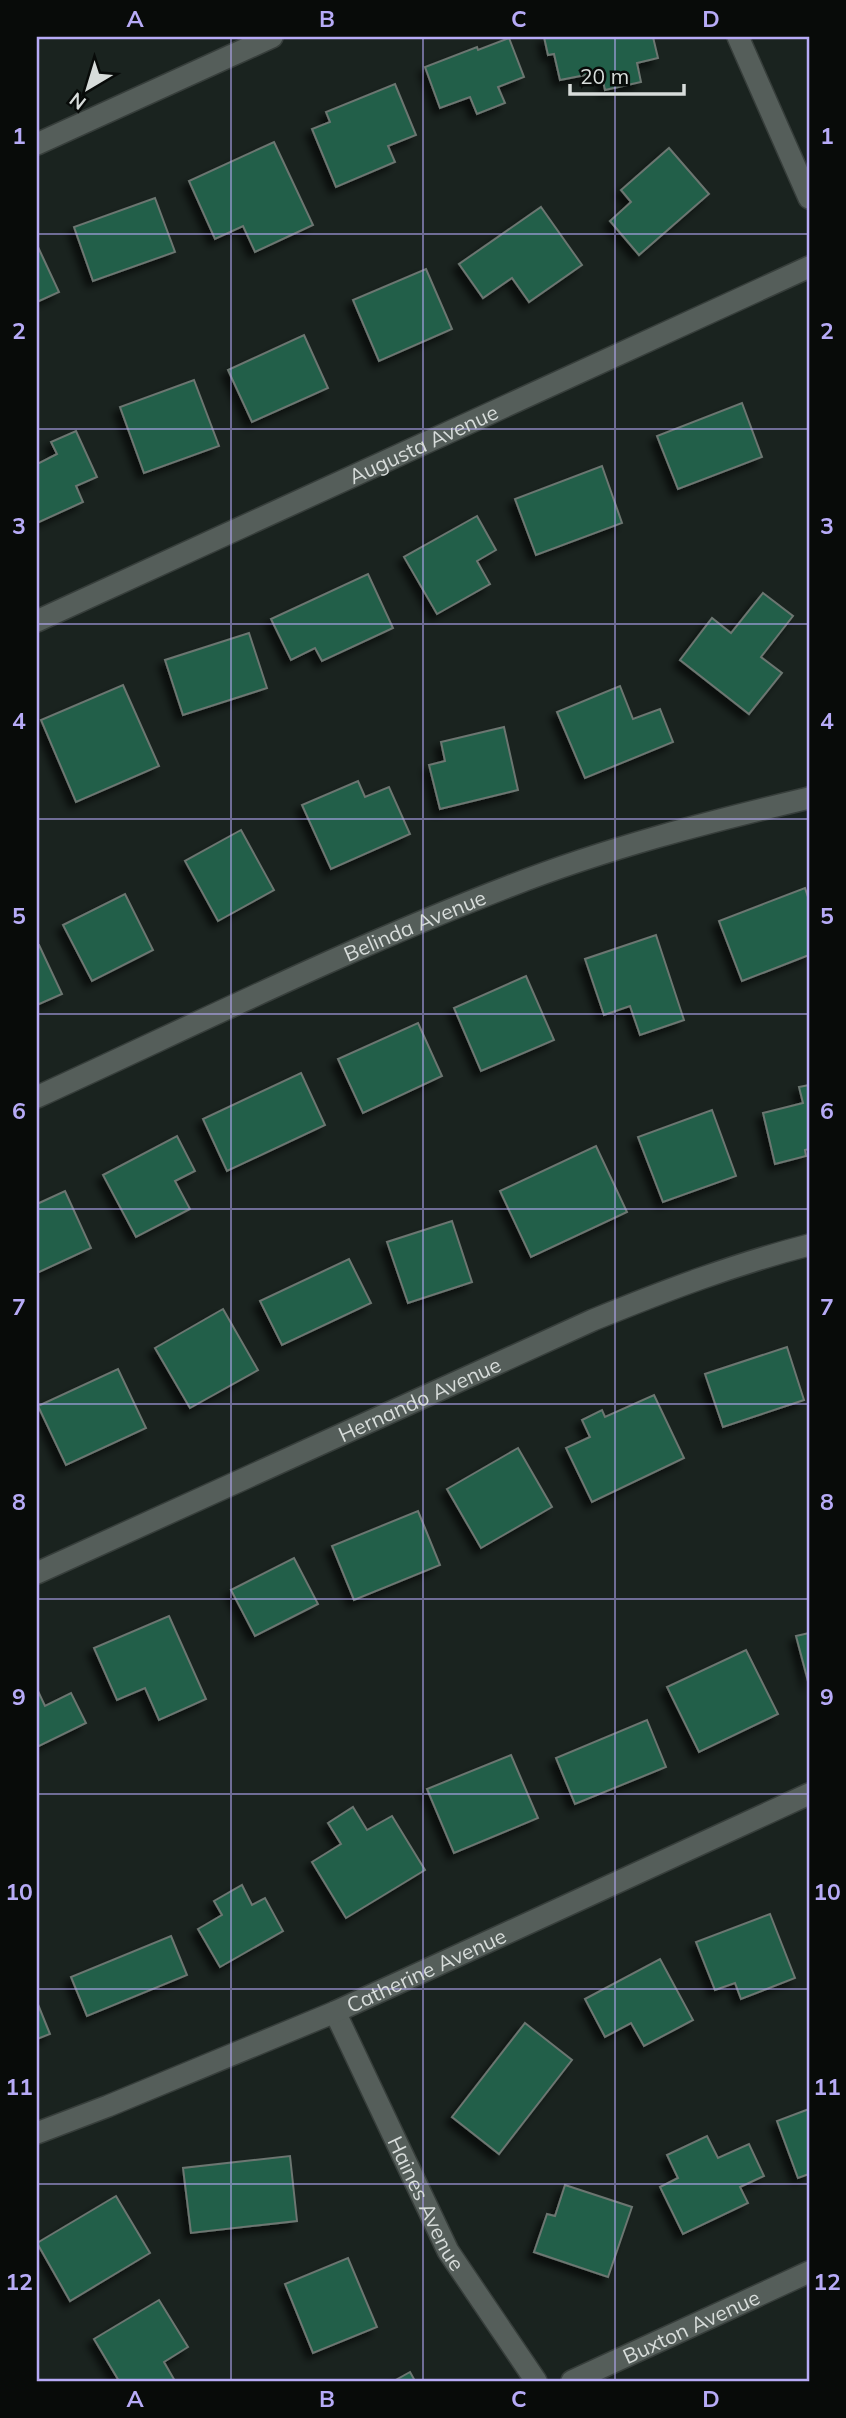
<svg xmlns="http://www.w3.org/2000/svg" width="846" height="2418" viewBox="0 0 846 2418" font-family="Mulish,sans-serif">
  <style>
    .building { fill: #215f4a; stroke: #6c7671; stroke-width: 2; filter: url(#shadow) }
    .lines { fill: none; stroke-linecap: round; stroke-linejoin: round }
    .street-casing { stroke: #373e3b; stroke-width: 24 }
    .street { stroke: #555e5a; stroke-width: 21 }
    .grid { fill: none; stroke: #b7abf7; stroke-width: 2; stroke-opacity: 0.55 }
    .labels { text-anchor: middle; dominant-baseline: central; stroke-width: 6; stroke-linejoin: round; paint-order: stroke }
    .street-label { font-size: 21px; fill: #d7dcda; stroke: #080b09 }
    .neatline { fill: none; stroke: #b7abf7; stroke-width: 2.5 }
    .grid-label { font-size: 23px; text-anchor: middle; font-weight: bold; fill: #b7abf7 }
  </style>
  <defs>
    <filter id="shadow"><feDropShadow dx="-6" dy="6" stdDeviation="3.5" flood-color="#0009"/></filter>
  </defs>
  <rect width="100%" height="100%" fill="#1a231f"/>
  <g class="building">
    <path d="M544,37H653L658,58L637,63L641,82L605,90L601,72L560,80L554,54L548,55Z"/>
    <path d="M509,38L524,77L498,87L505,103L477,114L470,97L440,108L425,67L477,47L478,50Z"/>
    <path d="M395,84L416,135L388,146L395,162L336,187L312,129L330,122L326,112Z"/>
    <path d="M274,142L313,225L255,252L243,226L215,239L189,181Z"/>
    <path d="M669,148L709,194L639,255L610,221L631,202L621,190Z"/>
    <path d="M155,198L175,252L93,281L74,227Z"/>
    <path d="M541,207L582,265L529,302L512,278L483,298L459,264Z"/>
    <path d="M38,247L59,292L37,302V248Z"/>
    <path d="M426,269L452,329L379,361L353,300Z"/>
    <path d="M304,335L328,388L252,422L228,370Z"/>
    <path d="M194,380L219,446L144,473L120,407Z"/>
    <path d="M742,403L762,457L678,489L657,436Z"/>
    <path d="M76,431L97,477L76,486L83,502L37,523V464L57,454L51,442Z"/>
    <path d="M602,466L622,523L536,555L515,499Z"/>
    <path d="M477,516L496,550L477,561L490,584L437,614L404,557Z"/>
    <path d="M368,574L393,628L322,661L315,648L291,660L271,619Z"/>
    <path d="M763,593L793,616L761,657L782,673L749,714L680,660L712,618L731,633Z"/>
    <path d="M249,633L267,688L183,715L165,660Z"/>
    <path d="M123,685L159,766L76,802L41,720Z"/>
    <path d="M620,686L633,719L660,709L673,742L585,778L557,712Z"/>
    <path d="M504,727L518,790L440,809L429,765L445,761L441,742Z"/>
    <path d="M358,781L365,797L389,787L410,834L331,869L302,805Z"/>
    <path d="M241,830L274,890L218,921L185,861Z"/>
    <path d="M805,888L809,900V955L742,981L719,921Z"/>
    <path d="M125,894L153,950L92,981L63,925Z"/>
    <path d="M656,935L684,1020L640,1035L630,1006L604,1015L585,959Z"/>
    <path d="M39,945L62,994L37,1005V946Z"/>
    <path d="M526,976L554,1040L481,1071L454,1008Z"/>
    <path d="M418,1023L442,1076L363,1113L338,1059Z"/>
    <path d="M301,1073L325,1125L227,1171L203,1119Z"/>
    <path d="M809,1085V1149L805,1150L806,1156L775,1164L763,1113L803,1103L799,1087Z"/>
    <path d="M712,1110L736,1176L663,1202L638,1137Z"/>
    <path d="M177,1136L195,1171L175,1181L190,1209L136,1237L103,1175Z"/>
    <path d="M596,1146L627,1212L531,1257L500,1191Z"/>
    <path d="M65,1191L91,1248L37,1273V1204Z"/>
    <path d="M452,1221L472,1282L408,1303L387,1242Z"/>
    <path d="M349,1259L371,1303L282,1345L260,1301Z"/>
    <path d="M223,1309L258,1370L190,1408L155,1348Z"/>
    <path d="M787,1347L804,1400L723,1427L705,1374Z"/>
    <path d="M118,1369L146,1428L66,1465L38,1406Z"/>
    <path d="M654,1395L684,1458L592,1502L566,1448L590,1437L582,1420L602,1410L605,1417Z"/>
    <path d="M518,1448L552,1507L481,1548L447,1489Z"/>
    <path d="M418,1511L440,1565L354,1600L332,1546Z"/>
    <path d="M294,1558L318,1604L255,1636L231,1590Z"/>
    <path d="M169,1616L206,1699L159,1720L145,1688L117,1700L94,1648Z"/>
    <path d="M809,1633V1685L796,1636Z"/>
    <path d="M746,1650L778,1714L699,1752L667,1687Z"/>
    <path d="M37,1689L45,1706L71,1693L86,1723L37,1747Z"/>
    <path d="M647,1720L666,1767L575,1804L556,1758Z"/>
    <path d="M511,1755L538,1818L454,1853L427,1789Z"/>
    <path d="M353,1807L367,1830L392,1816L425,1870L346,1918L312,1862L341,1844L328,1823Z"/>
    <path d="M242,1885L252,1905L265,1898L283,1931L220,1967L198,1929L222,1915L214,1901Z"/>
    <path d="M770,1914L795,1978L741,1999L735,1983L715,1990L696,1942Z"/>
    <path d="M171,1936L187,1975L87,2016L71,1977Z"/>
    <path d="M660,1959L693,2020L644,2046L631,2023L605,2037L585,1999Z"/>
    <path d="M37,2002L50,2034L37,2039Z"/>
    <path d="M525,2023L572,2060L499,2154L452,2117Z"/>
    <path d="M809,2109V2174L798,2178L777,2121Z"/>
    <path d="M707,2136L718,2158L749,2144L764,2176L740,2187L748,2203L683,2234L660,2187L678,2178L667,2155Z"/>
    <path d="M290,2156L297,2221L191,2233L183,2168Z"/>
    <path d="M565,2185L632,2207L608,2277L534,2252L547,2214L555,2216Z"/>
    <path d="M116,2196L150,2253L70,2301L37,2243Z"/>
    <path d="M348,2258L377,2327L313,2353L285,2284Z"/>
    <path d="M159,2300L188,2347L164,2362L175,2381H119L94,2339Z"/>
    <path d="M410,2372L415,2381H394Z"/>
  </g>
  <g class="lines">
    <defs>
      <g id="street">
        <path d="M738,37L809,198"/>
        <path d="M37,144L272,37"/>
        <path id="s1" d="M37,621L809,267"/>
        <path id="s2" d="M37,1097C194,1025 349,948 510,886C607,848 708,822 809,798"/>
        <path id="s3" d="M37,1573L593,1320C664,1291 735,1264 809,1245"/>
        <path id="s4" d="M335,2012L448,2251L536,2381"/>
        <path id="s5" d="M37,2133L108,2106L335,2012L809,1794"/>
        <path id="s6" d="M572,2381L809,2272"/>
      </g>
    </defs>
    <use href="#street" class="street-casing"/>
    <use href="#street" class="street"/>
  </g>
  <path class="grid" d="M231,37V2381M423,37V2381M615,37V2381M37,234H809M37,429H809M37,624H809M37,819H809M37,1014H809M37,1209H809M37,1404H809M37,1599H809M37,1794H809M37,1989H809M37,2184H809"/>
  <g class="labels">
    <g class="street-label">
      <text stroke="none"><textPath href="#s1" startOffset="425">Augusta Avenue</textPath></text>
      <text stroke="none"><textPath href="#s2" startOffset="415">Belinda Avenue</textPath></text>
      <text stroke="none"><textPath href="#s3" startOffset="420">Hernando Avenue</textPath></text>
      <text stroke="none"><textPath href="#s5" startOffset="422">Catherine Avenue</textPath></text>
      <text stroke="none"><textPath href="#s4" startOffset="212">Haines Avenue</textPath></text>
      <text stroke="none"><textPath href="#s6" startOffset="131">Buxton Avenue</textPath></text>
    </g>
  </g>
  <rect width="846" height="2418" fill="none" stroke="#080b09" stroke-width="77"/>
  <g transform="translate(88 88) rotate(218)" stroke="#080b09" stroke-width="5" paint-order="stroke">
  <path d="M0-5L12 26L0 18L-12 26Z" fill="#d7dcda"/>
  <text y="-10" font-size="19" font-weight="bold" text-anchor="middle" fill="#d7dcda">N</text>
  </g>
  <path d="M570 84v10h114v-10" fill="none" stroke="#d7dcda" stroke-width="3.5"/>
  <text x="580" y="84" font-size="21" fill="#d7dcda" stroke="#080b09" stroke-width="5" paint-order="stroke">20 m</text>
  <rect x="38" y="38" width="770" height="2342" class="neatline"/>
  <g class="grid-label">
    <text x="135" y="27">A</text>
    <text x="327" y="27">B</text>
    <text x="519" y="27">C</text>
    <text x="711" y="27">D</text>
    <text x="19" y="144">1</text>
    <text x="827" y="144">1</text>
    <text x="19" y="339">2</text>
    <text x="827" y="339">2</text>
    <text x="19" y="534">3</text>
    <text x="827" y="534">3</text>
    <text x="19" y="729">4</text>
    <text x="827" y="729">4</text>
    <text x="19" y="924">5</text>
    <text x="827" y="924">5</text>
    <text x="19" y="1119">6</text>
    <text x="827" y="1119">6</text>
    <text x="19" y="1315">7</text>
    <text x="827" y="1315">7</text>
    <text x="19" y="1510">8</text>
    <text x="827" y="1510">8</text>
    <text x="19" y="1705">9</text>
    <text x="827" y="1705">9</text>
    <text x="19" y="1900">10</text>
    <text x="827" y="1900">10</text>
    <text x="19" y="2095">11</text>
    <text x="827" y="2095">11</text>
    <text x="19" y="2290">12</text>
    <text x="827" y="2290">12</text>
    <text x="135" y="2407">A</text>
    <text x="327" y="2407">B</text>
    <text x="519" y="2407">C</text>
    <text x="711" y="2407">D</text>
  </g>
</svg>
